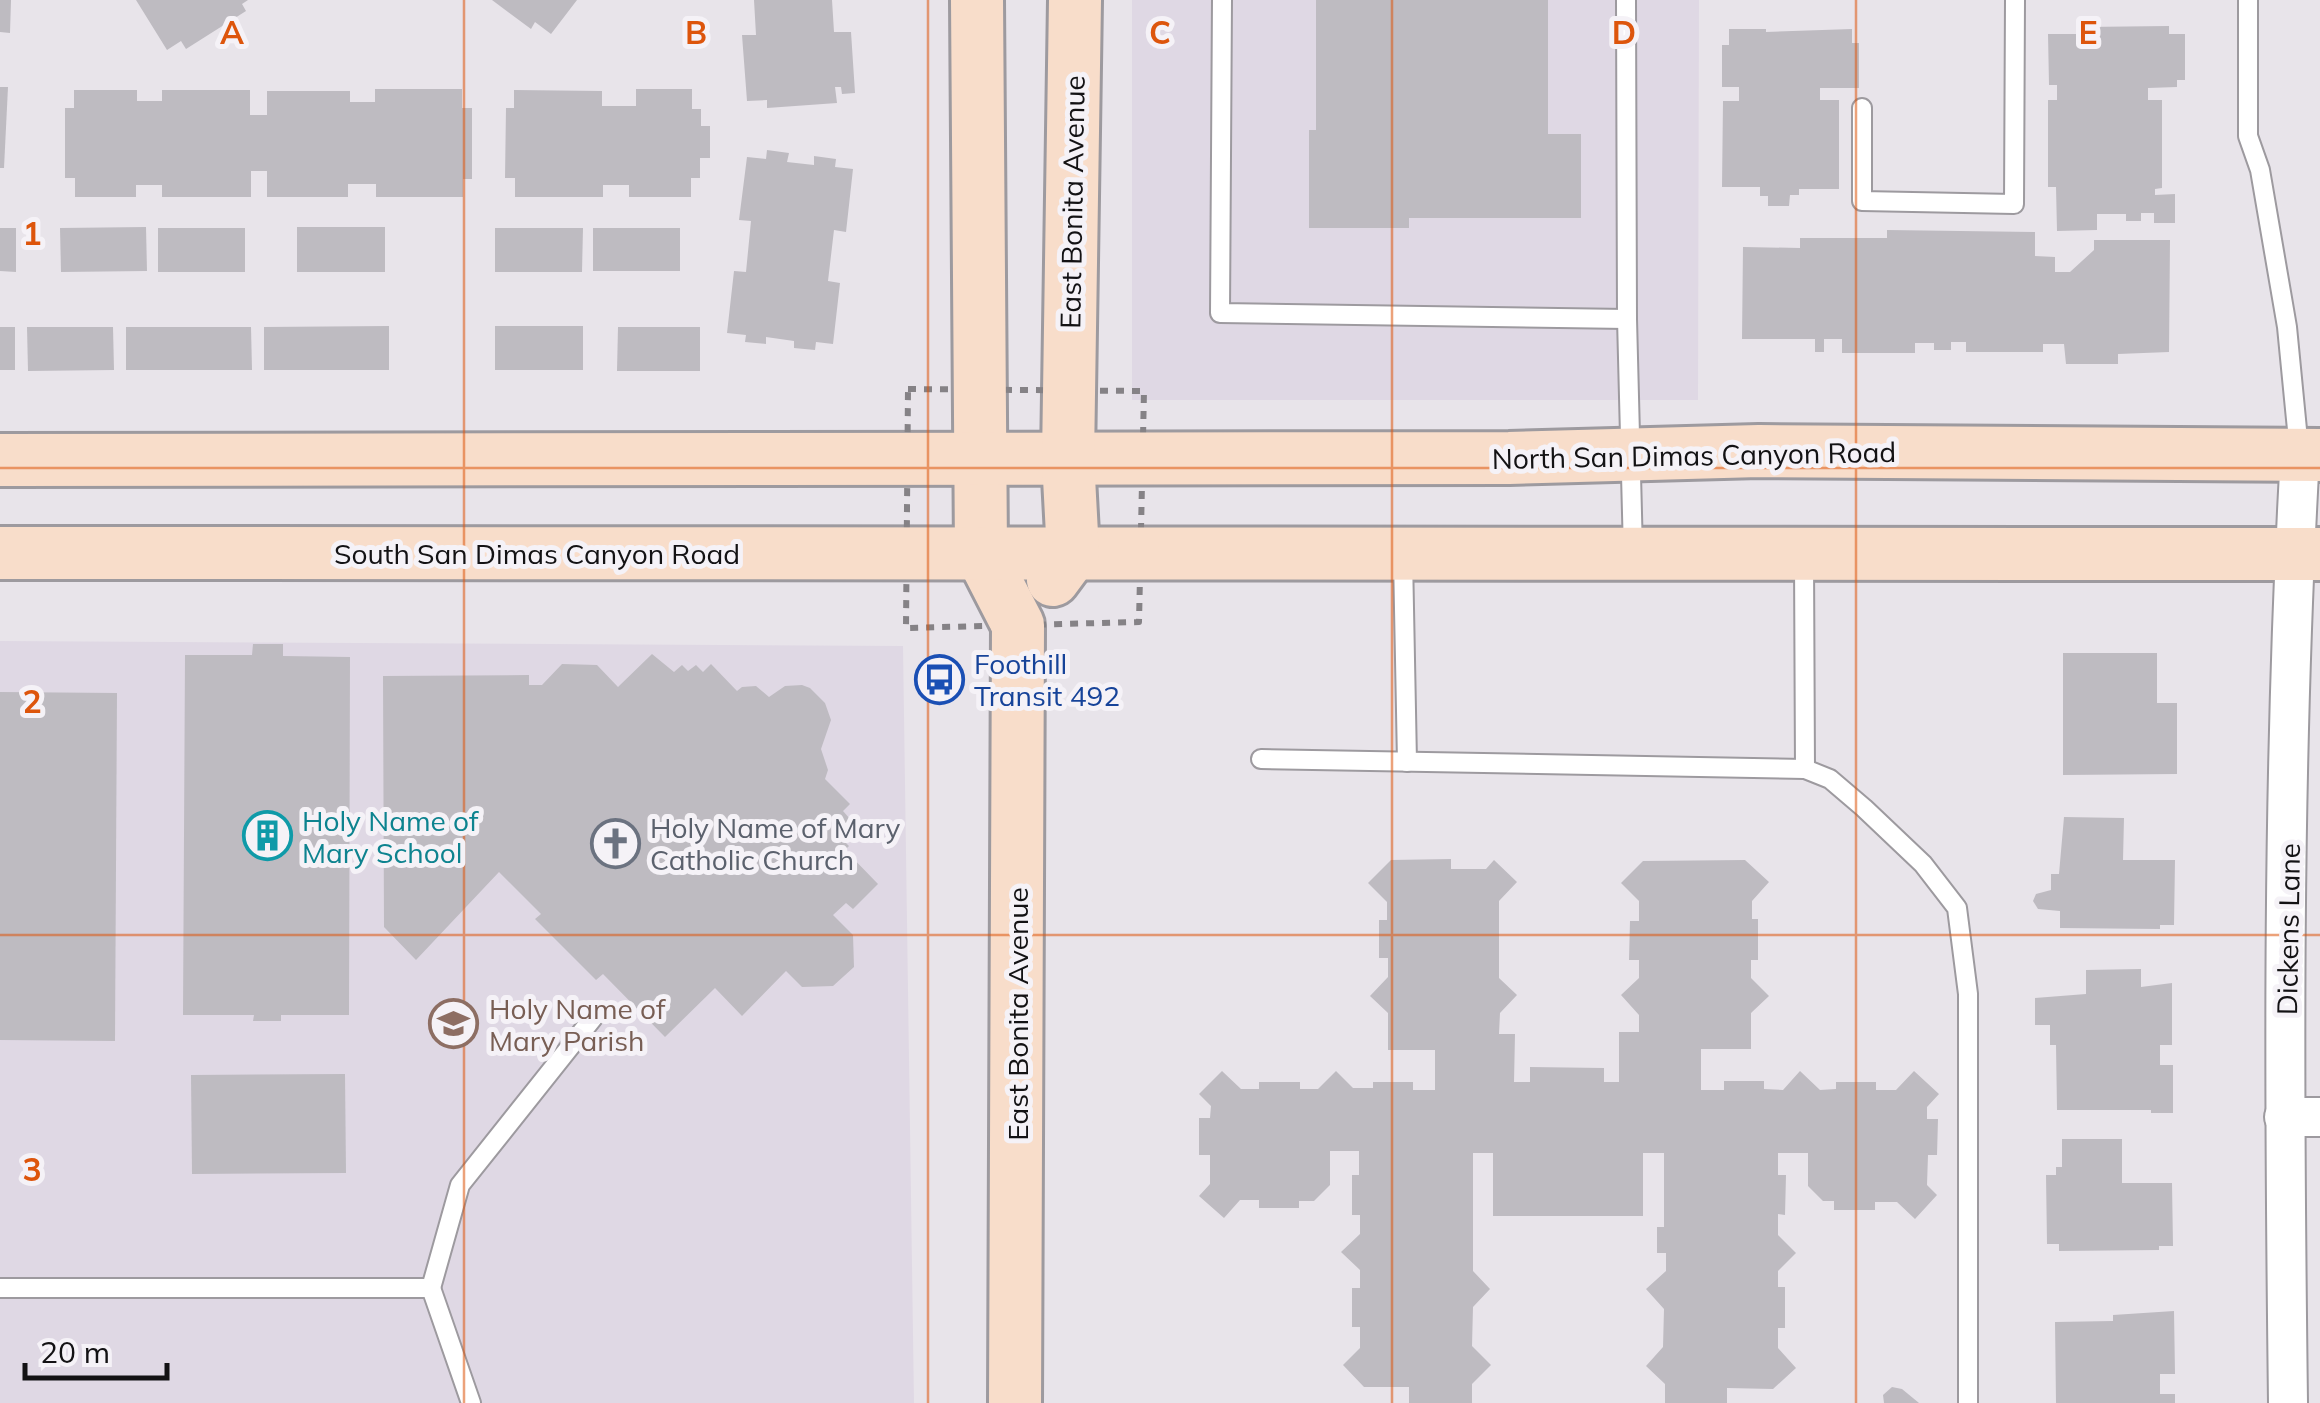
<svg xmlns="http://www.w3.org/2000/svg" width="2320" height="1403" viewBox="0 0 2320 1403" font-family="Mulish,sans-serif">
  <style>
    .built { fill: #dfd8e4 }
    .building { fill: #bebbc1 }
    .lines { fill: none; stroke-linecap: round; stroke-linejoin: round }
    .lane-casing { stroke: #9d9a9f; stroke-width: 22 }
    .street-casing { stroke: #9d9a9f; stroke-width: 42 }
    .secondary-casing { stroke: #9d9a9f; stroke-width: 58 }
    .path { stroke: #858286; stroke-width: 6; stroke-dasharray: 8 8; stroke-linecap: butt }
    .lane { stroke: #fff; stroke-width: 18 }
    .street { stroke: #fff; stroke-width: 38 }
    .secondary { stroke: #f8ddca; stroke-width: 52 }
    .grid { fill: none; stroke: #dd550c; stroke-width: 2.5; stroke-opacity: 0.55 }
    .labels { text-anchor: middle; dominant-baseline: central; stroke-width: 10; stroke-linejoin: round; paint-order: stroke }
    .street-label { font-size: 28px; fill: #131214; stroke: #f5f2f7 }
    .transit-label { font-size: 28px; fill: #164399; stroke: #f5f2f7; text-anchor: start }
    .culture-label { font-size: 28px; fill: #0d838f; stroke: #f5f2f7; text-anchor: start }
    .worship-label { font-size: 28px; fill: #5b616d; stroke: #f5f2f7; text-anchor: start }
    .education-label { font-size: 28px; fill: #785e54; stroke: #f5f2f7; text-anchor: start }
    .grid-label { font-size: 32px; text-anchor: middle; font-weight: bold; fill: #dd550c; stroke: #f5f2f7; stroke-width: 10; stroke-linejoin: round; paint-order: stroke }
  </style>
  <rect width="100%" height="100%" fill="#e8e4ea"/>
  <g class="built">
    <path d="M1132,0H1699L1698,400H1132Z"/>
    <path d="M0,641L903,646L914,1403H0Z"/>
  </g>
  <g class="building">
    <path d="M0,0H11L10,33L0,32Z"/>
    <path d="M136,0H248L242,4L246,11L186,49L181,41L167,50Z"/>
    <path d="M492,0H577L551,34L535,22L531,29Z"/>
    <path d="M754,0H832L834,32H851L855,93L842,94L841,87H835L837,103L767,108V100L747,101L742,35H756Z"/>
    <path d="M1316,0H1548V134H1581V218H1409V228H1309V130H1316Z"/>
    <path d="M2169,26V34H2185V80H2177V87L2148,88V100H2162V188L2155,189V195L2175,194V223H2154V213H2141V221H2126V214H2097V230L2057,231L2056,187H2048V100H2057V85H2049L2048,34H2084V27Z"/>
    <path d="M1729,29H1766V32L1852,29V43H1859V88H1820V100H1839V189H1799V195H1790L1789,206H1768V196H1760V187H1722L1723,101H1739V87H1722V45H1729Z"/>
    <path d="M0,87H8L4,168H0Z"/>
    <path d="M375,89H462V108H472V179H463V197H376V184H348V197H267V171H251V197H162V185H136V197H75V178H65V108H74V90H137V101H162V90H250V115H267V91H350V102H375Z"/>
    <path d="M636,89H692V109H701V126H710V158H700V178H691V197H629V185H603V197H515V178H505L506,108H514V90L602,91V106H636Z"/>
    <path d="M767,150L789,153L787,162L814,165V156L836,159L835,167L853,169L846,232L834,230L828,281L840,283L833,344L816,342L815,350L794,348V341L766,337V344L745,342L746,335L727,333L734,271L746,272L751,221L739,220L747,157L766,159Z"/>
    <path d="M146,227L147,271L61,272L60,228Z"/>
    <rect x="297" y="227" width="88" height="45"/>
    <path d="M0,228H16V272L0,271Z"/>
    <rect x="158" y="228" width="87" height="44"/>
    <path d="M495,228H583L582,272H495Z"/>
    <rect x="593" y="228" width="87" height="43"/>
    <path d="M1887,230L2035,232V256L2055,257V272H2070L2094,250V240H2170L2169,352L2118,354V364H2066L2064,344H2043V352H1966V342H1951V350H1934V343H1915V353H1842V339H1824V352H1815V339H1742L1743,247L1800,248V238H1887Z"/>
    <path d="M389,326V370H264V327Z"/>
    <rect x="495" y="326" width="88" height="44"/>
    <rect x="0" y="327" width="15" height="43"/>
    <path d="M27,327H113L114,370L28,371Z"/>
    <path d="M126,327H251L252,370H126Z"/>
    <path d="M618,327H700V371H617Z"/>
    <path d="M253,644H283V656L350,657L349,1015H281V1021H253L254,1015H183L185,655H252Z"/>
    <path d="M2063,653H2157V703H2177V774L2063,775Z"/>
    <path d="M652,654L674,672L682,665L688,671L696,665L703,672L711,664L737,691L742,687L756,686L769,697L785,686L802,685L810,688L825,703L831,720L821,749L828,770L825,779L850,804L843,811L850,819L844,826L850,832L843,840L849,846L845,850L878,884L853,909L846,903L833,915L853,935L854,967L833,986L802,987L786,971L742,1016L715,988L665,1037L603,974L596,980L535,919L541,914L499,872L416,960L384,927L383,676L529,675V685H542L562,664L597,665L618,687Z"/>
    <path d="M0,692L117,693L115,1041L0,1040Z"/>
    <path d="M2064,817L2124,818L2123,860H2175L2174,925H2160V929L2060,928V911L2038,909L2033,901L2036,894L2051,890V874H2059Z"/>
    <path d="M1451,859V869H1486L1494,860L1517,882L1499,901V978L1517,995L1500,1013L1499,1034H1515L1514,1082H1530V1067L1604,1068V1082H1619V1032H1639V1015L1621,995L1639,978V960H1629L1630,921H1639V901L1621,883L1643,861L1745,860L1769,882L1752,901V919H1758V960H1751V978L1769,996L1751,1013V1049H1701V1090H1724V1081H1764V1089L1783,1090L1800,1071L1820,1090L1836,1089V1082H1876V1090H1896L1914,1071L1939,1094L1927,1107V1119H1938L1937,1155H1928L1927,1185L1937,1195L1915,1219L1897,1202H1875V1210H1834V1201H1823L1808,1186V1153H1778V1175H1786L1785,1215L1778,1214V1235L1796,1253L1778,1271V1287H1785V1328H1778V1348L1796,1368L1773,1389L1727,1388V1403H1665V1384L1646,1366L1663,1347L1664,1309L1646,1289L1666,1271V1253H1657V1227H1664V1153H1643V1216H1493V1153H1473V1271L1490,1289L1473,1307L1472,1346L1491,1365L1472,1384V1403H1409V1387H1364L1343,1365L1360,1348V1327H1352V1288H1360V1270L1341,1252L1360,1234V1215H1352V1175H1359V1151H1330V1185L1314,1201H1299V1208H1259V1200H1240L1224,1218L1199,1196L1210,1184V1155H1199V1118H1210L1211,1106L1199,1094L1222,1071L1241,1089H1259V1082H1300V1089H1318L1336,1071L1353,1088H1373V1082H1413V1090H1435V1050H1388V1013L1370,996L1388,977V958H1379V920H1387V902L1368,883L1391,860Z"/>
    <path d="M2141,969V987L2172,983V1045H2160V1065H2173V1113H2151V1110H2057L2056,1045H2050V1025H2035V998L2086,994V970Z"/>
    <path d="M345,1074L346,1173L192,1174L191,1075Z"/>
    <path d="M2062,1139H2122V1183H2172L2173,1246H2159V1250L2059,1251V1244H2047L2046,1175H2056V1167H2062Z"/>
    <path d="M2174,1311L2175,1374H2160V1394H2175V1403H2056L2055,1322L2113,1321V1315Z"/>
    <path d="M1892,1387L1902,1389L1919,1403H1884L1883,1395Z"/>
  </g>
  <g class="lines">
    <defs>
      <g id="lane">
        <path d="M1222,0L1220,313L1627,319"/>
        <path d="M1626,0L1627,319L1633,552"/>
        <path d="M2248,0V136L2260,170L2287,327L2299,450"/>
        <path d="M1862,108V201L2014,204L2015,0"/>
        <path d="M1403,557L1407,762"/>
        <path d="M1804,559L1805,769"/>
        <path d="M1261,759L1805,769L1830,779L1864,808L1923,864L1957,908L1968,994V1403"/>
        <path d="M0,1288H431L471,1403"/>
        <path d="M431,1288L460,1185L593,1018"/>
      </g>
      <g id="street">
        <path d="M2284,1117H2320"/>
        <path d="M2288,1403C2284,1087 2282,770 2300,455"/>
      </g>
      <g id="secondary">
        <path d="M977,0L981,553L1018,625L1015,1403"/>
        <path d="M0,460L1509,458L1759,451L2320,455"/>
        <path d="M0,553L2320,554"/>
        <path d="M1053,580L1073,553L1068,459L1075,0"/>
      </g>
    </defs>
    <use href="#lane" class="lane-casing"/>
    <use href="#street" class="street-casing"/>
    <use href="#secondary" class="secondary-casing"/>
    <path class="path" d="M908,389L1144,391L1139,622L906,628Z"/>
    <use href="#lane" class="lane"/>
    <use href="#street" class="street"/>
    <use href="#secondary" class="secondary"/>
  </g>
  <path class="grid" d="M464,0V1403M928,0V1403M1392,0V1403M1856,0V1403M0,468H2320M0,935H2320"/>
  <defs>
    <symbol id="bus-ring" viewBox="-11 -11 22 22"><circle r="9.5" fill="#f5f2f7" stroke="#1a4fb4" stroke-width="1.5"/><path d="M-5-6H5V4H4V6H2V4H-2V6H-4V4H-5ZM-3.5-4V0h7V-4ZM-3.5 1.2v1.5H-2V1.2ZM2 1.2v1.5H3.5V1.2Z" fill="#1a4fb4"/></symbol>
    <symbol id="building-ring" viewBox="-11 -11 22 22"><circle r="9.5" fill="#f5f2f7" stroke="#0f9aa8" stroke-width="1.5"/><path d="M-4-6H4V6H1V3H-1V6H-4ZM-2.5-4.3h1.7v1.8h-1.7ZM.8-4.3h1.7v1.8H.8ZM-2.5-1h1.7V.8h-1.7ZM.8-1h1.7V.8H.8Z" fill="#0f9aa8"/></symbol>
    <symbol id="church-ring" viewBox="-11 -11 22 22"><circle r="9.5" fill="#f5f2f7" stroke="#6b7280" stroke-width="1.5"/><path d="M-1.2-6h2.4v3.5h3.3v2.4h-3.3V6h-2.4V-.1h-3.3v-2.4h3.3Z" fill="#6b7280"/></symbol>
    <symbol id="school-ring" viewBox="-11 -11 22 22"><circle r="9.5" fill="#f5f2f7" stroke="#8d6e63" stroke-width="1.5"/><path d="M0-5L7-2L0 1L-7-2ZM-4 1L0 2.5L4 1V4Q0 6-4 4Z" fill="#8d6e63"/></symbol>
  </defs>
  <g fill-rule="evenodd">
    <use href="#bus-ring" x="912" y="652" width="55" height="55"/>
    <use href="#building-ring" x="240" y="808" width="55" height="55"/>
    <use href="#church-ring" x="588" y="816" width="55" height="55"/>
    <use href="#school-ring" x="426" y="996" width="55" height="55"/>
  </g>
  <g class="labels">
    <g class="street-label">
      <text transform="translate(1072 202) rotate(-89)">East Bonita Avenue</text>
      <text transform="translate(1694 455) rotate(-1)">North San Dimas Canyon Road</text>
      <text x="537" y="553">South San Dimas Canyon Road</text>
      <text transform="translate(2288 929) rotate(-89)">Dickens Lane</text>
      <text transform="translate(1017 1014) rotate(-90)">East Bonita Avenue</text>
    </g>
    <g class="transit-label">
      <text x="974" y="663">Foothill<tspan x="974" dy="32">Transit 492</tspan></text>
    </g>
    <g class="culture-label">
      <text x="302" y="820">Holy Name of<tspan x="302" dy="32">Mary School</tspan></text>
    </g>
    <g class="worship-label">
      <text x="650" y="827">Holy Name of Mary<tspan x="650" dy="32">Catholic Church</tspan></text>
    </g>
    <g class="education-label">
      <text x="489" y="1008">Holy Name of<tspan x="489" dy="32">Mary Parish</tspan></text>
    </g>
  </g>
  <g class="grid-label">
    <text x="232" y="44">A</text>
    <text x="696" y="44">B</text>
    <text x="1160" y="44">C</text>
    <text x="1624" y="44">D</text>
    <text x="2088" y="44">E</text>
    <text x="32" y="245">1</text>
    <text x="32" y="713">2</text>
    <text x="32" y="1181">3</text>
  </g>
  <path d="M25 1363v15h142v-15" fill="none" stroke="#131214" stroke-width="5"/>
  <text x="40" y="1363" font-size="30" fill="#131214" stroke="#f5f2f7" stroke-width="8" paint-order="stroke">20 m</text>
</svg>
